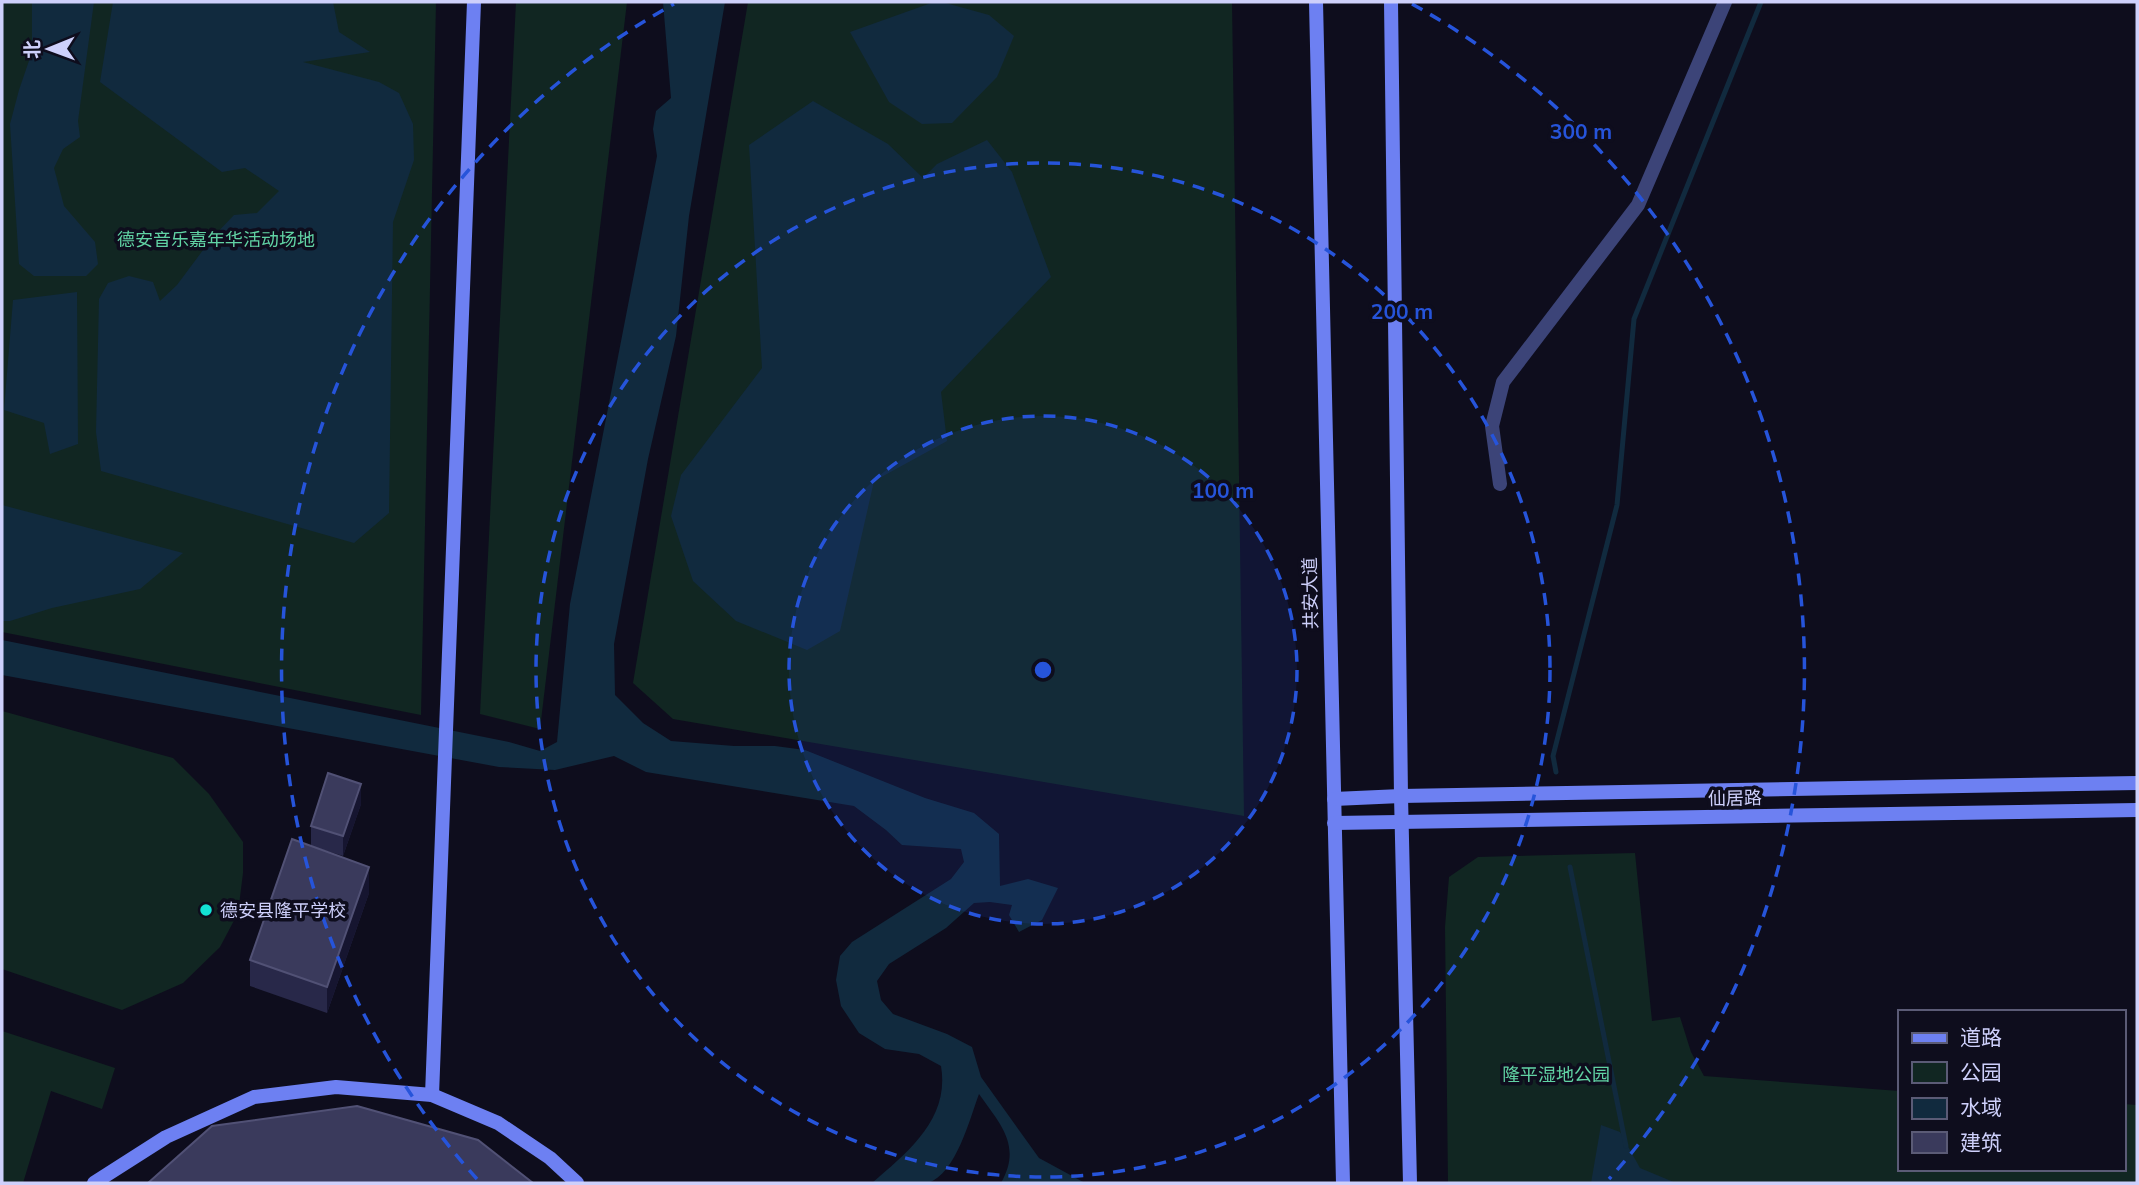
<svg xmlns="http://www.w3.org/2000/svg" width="2139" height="1185" viewBox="0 0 2139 1185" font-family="Mulish,'Noto Sans SC',sans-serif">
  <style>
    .green { fill: #112622 }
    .water { fill: #112a3e }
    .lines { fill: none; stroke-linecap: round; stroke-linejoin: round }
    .stream { stroke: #112a3e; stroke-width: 5 }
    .street { stroke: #3c4478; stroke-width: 14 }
    .secondary { stroke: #6d80f2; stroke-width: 14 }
    .wall { fill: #282849 }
    .shaded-wall { fill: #161530 }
    .building { fill: #3a3a5c; stroke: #515175; stroke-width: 2 }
    .ring { fill: none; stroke: #2654da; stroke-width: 3.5; stroke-dasharray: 12 9 }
    .poi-dot { fill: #13e1d4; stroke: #0e0d1d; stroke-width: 2.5 }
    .labels { text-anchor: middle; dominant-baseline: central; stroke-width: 7; stroke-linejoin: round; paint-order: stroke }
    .park-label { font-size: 18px; fill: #61d3a4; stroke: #0e0d1d }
    .street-label { font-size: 18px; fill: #ced0fb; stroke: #0e0d1d }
    .poi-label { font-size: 18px; fill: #ced0fb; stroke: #0e0d1d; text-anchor: start }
    .centre { fill: #2654da; stroke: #0e0d1d; stroke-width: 3.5 }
    .ring-label { font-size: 21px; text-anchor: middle; font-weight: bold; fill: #2654da; stroke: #0e0d1d; stroke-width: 7; stroke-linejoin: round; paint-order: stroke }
  </style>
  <rect width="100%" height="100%" fill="#0e0d1d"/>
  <g class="green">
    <path d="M2,2H436L421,715L2,632Z"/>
    <path d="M516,2H627L540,729L480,714Z"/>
    <path d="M748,2H1232L1244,816L673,719L633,683Z"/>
    <path d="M2,711L173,758L209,794L243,842V873L238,913L220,947L183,983L122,1010L2,969Z"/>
    <path d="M1635,853L1652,1021L1680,1017L1691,1052L1704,1076L1899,1091V1169H2123V1104L2137,1105V1183H1448L1445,927L1449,877L1478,857Z"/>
    <path d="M2,1031L115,1068L102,1109L51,1091L23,1183H2Z"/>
  </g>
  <g class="water">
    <path d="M32,2H94L78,121L80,137L63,149L54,168L64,206L95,242L98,264L86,276H34L19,264L10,124L19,90L32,52Z"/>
    <path d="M113,2H333L339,32L370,52L303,62L379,82L399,93L413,124L414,160L393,222L389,513L354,543L101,471L96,432L99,299L108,283L129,276L153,282L160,301L177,285L212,238L234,215L257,213L279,191L245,168L222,172L100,82Z"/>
    <path d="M663,2H725L689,216L676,336L648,459L614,644L615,695L643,723L671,741L734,746H775L805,750L925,798L974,813L999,834L1000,886L1028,879L1058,888L1042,920L1019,932L1009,915L1012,905L990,902L974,903L946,928L889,964L877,981L881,1000L893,1014L947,1034L972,1047L981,1077L1039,1158L1085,1183H1001C1022,1146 1001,1125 979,1094C970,1118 956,1174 928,1183C918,1185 884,1183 872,1183C908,1152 950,1119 941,1066L919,1054L885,1049L859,1033L841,1006L836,980L840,956L852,942L951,879L964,862L961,849L902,845L886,830L854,806L646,772L614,756L555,770L499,767L2,675V640L509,742L540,751L557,742L570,604L657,156L653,129L656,111L671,98Z"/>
    <path d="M934,2H942L989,15L1014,36L997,77L952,123L922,124L889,102L850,32Z"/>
    <path d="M813,101L888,144L923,178L937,164L987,140L1012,172L1051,277L941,392L947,441L874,481L840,631L807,650L736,621L693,581L671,516L681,475L762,368L749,145Z"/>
    <path d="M77,292L78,444L50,454L44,423L4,410L13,300Z"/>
    <path d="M2,505L183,553L140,589L52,608L10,621H2Z"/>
    <path d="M1601,1125L1620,1132L1640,1168L1676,1183H1591Z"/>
  </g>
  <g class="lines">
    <g class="stream">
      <path d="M1556,772L1553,756L1617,505L1634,319L1761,2"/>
      <path d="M1570,867L1626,1146"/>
    </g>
    <path class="street" d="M1500,484L1492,426L1503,382L1638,205L1725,2"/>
    <g class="secondary">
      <path d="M1316,2L1343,1183"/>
      <path d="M1391,2L1401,796L1410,1183"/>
      <path d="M1334,799L1401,796L2137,783"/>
      <path d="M1334,823L2137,810"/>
      <path d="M432,1095L474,2"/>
      <path d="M94,1183L166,1137L254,1097L336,1087L432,1095L498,1123L550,1158L577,1183"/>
    </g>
  </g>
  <g class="wall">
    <path d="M361,804L343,856L311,846V826Z"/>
    <path d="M369,893L327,1013L250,986V960Z"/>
  </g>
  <g class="shaded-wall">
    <path d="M361,784V804L343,856V836Z"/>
    <path d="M369,867V893L327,1013V987Z"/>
  </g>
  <g class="building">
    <path d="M328,773L361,784L343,836L311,826Z"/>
    <path d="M292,839L369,867L327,987L250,960Z"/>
    <path d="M357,1106L478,1140L533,1183H148L212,1126Z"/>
  </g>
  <circle cx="1043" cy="670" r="254" fill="#2654da" fill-opacity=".12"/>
  <g class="ring">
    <circle cx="1043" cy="670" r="254"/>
    <circle cx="1043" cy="670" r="507"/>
    <path d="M477 1179A761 761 0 0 1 674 4M1412 4A761 761 0 0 1 1609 1179"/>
  </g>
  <circle class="poi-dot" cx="206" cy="910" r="7"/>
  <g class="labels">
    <g class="park-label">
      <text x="216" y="239">德安音乐嘉年华活动场地</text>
      <text x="1556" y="1074">隆平湿地公园</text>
    </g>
    <g class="street-label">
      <text transform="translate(1310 593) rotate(-91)">共安大道</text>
      <text transform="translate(1735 798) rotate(-1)">仙居路</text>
    </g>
    <g class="poi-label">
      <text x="220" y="910">德安县隆平学校</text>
    </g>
  </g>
  <circle cx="1043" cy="670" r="10" class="centre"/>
  <g class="ring-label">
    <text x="1581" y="139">300 m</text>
    <text x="1402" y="319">200 m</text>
    <text x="1223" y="498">100 m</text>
  </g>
  <rect width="2139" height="1185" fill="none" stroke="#ced0fb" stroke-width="7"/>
  <rect x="1898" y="1010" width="228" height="161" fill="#0e0d1d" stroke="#5b5b76" stroke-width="2"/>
  <rect x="1912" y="1033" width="35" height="10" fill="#6d80f2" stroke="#5b5b76" stroke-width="2"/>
  <text x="1960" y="1045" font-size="21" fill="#ced0fb">道路</text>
  <rect x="1912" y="1062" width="35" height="21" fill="#112622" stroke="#5b5b76" stroke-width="2"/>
  <text x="1960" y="1080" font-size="21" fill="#ced0fb">公园</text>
  <rect x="1912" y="1098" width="35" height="21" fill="#112a3e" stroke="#5b5b76" stroke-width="2"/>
  <text x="1960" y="1115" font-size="21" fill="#ced0fb">水域</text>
  <rect x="1912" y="1132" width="35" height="21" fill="#3a3a5c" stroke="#5b5b76" stroke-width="2"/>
  <text x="1960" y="1150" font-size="21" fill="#ced0fb">建筑</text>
  <g transform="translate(49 49) rotate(269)" stroke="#0e0d1d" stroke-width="5" paint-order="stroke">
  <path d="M0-5L12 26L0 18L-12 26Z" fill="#ced0fb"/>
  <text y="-10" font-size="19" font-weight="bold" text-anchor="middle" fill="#ced0fb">北</text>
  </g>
</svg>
